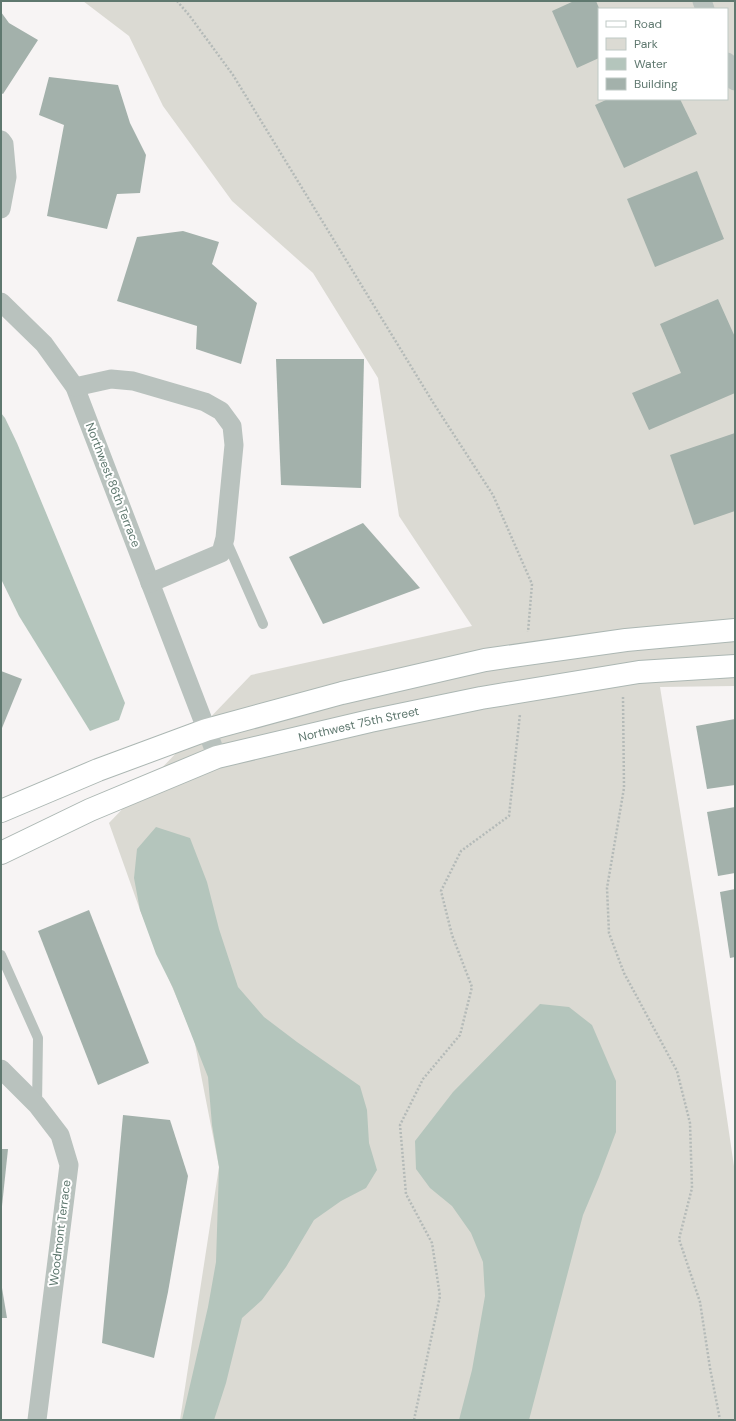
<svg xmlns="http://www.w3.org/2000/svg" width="736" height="1421" viewBox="0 0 736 1421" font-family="'DM Sans',sans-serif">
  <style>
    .green { fill: #dbdad3; fill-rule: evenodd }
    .water { fill: #b4c5bc }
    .building { fill: #a3b1ab }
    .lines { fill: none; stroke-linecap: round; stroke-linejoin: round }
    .secondary-casing { stroke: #acb7b3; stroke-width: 24 }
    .path { stroke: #b4bab8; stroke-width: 2.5; stroke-dasharray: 2 2; stroke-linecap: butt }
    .lane { stroke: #b9c2be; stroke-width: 10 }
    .street { stroke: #b9c2be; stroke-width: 19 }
    .secondary { stroke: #fff; stroke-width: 22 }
    .labels { text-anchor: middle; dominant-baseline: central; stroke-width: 4; stroke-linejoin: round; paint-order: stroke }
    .street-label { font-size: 12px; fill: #5f786f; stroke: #fff }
  </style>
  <rect width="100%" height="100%" fill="#f7f4f4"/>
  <path class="green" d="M83,1H735V686L660,687L699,928L735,1173V1420H180L219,1167L194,1039L140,910L109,823L251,675L472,626L399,516L378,378L313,273L232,201L163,106L129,36ZM599,9H727V99H599Z"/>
  <g class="water">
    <path d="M1,413L5,418L17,443L125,703L119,720L90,731L19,616L1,579Z"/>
    <path d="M156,827L190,838L207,882L219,929L238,987L264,1017L297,1042L360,1086L367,1110L369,1143L377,1170L366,1188L341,1201L314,1220L286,1267L262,1300L242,1318L226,1383L214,1420H182L208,1307L216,1262L219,1167L212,1125L208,1077L173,988L156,954L140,910L134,878L137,849Z"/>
    <path d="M540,1004L569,1007L592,1025L616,1081V1132L599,1177L583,1215L529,1420H459L472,1370L485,1296L483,1262L471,1233L452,1206L430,1188L416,1169L415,1141L453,1092Z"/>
  </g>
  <g class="building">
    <path d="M574,1H596L599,8V58L577,68L552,11Z"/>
    <path d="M1,12L9,23L38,40L3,94L1,93Z"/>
    <path d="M49,77L118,85L130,123L146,155L140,193L117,194L107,229L47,216L64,125L39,115Z"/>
    <path d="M608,99H680L697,134L624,168L595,105Z"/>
    <path d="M697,171L724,239L655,267L627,199Z"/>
    <path d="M183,231L219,242L212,264L257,303L241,364L196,349L197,326L117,301L137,237Z"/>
    <path d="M718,299L735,337V393L649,430L632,393L681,373L660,324Z"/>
    <path d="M276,359H364L361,488L281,485Z"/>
    <path d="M735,433V511L694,525L670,455Z"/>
    <path d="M363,523L420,588L323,624L289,557Z"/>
    <path d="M1,671L22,679L2,728H1Z"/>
    <path d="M735,719V785L707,789L696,726Z"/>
    <path d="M735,807V873L718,876L707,812Z"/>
    <path d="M735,889V957L730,958L720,892Z"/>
    <path d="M89,910L149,1063L98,1085L38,931Z"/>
    <path d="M123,1115L170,1120L188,1176L168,1292L154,1358L102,1343Z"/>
    <path d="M1,1149H8L2,1206H1Z"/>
    <path d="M1,1288H2L7,1318H1Z"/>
  </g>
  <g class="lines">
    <defs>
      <g id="secondary">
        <path d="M1,811L98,770L206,730L342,693L485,660L626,640L735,630"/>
        <path id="s1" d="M1,853L90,810L217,757L370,721L481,698L639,672L735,666"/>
      </g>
    </defs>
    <use href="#secondary" class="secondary-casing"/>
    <g class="path">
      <path d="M177,1L189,15L233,75L434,404L493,495L532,584L528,632"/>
      <path d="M623,697L624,788L607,888L609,933L624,973L677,1071L690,1123L692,1188L679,1239L700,1302L710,1368L720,1420"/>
      <path d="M414,1420L440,1296L432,1243L406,1194L400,1125L423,1079L460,1035L472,987L452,935L441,891L461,851L509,816L520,714"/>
    </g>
    <g class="lane">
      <path d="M226,540L263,624"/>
      <path d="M1,955L38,1038L37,1105"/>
    </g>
    <g class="street">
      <path d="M702,1L705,9"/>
      <path d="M727,62L735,81"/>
      <path d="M1,140L4,144L7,177L1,209"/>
      <path d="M1,302L44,344L75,387L217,757"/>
      <path d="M75,387L111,379L133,381L205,402L221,411L232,426L234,445L225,538L221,553L150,583"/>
      <path d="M1,1069L37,1105L60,1135L69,1165L37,1420"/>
    </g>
    <use href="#secondary" class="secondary"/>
  </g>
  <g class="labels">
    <g class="street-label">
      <text transform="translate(113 485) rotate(69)">Northwest 86th Terrace</text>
      <text stroke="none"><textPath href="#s1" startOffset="382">Northwest 75th Street</textPath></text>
      <text transform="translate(60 1233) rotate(-83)">Woodmont Terrace</text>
    </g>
  </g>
  <rect width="736" height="1421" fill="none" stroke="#5f786f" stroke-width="4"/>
  <rect x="598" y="8" width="130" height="92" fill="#ffffff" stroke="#bfc9c5"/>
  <rect x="606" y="21" width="20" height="6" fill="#ffffff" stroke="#bfc9c5"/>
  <text x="634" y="28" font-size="12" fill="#5f786f">Road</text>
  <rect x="606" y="38" width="20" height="12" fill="#dbdad3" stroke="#bfc9c5"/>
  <text x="634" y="48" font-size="12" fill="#5f786f">Park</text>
  <rect x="606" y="58" width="20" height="12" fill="#b4c5bc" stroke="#bfc9c5"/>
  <text x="634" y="68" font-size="12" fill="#5f786f">Water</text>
  <rect x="606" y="78" width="20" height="12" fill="#a3b1ab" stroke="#bfc9c5"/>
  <text x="634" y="88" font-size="12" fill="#5f786f">Building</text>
</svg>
